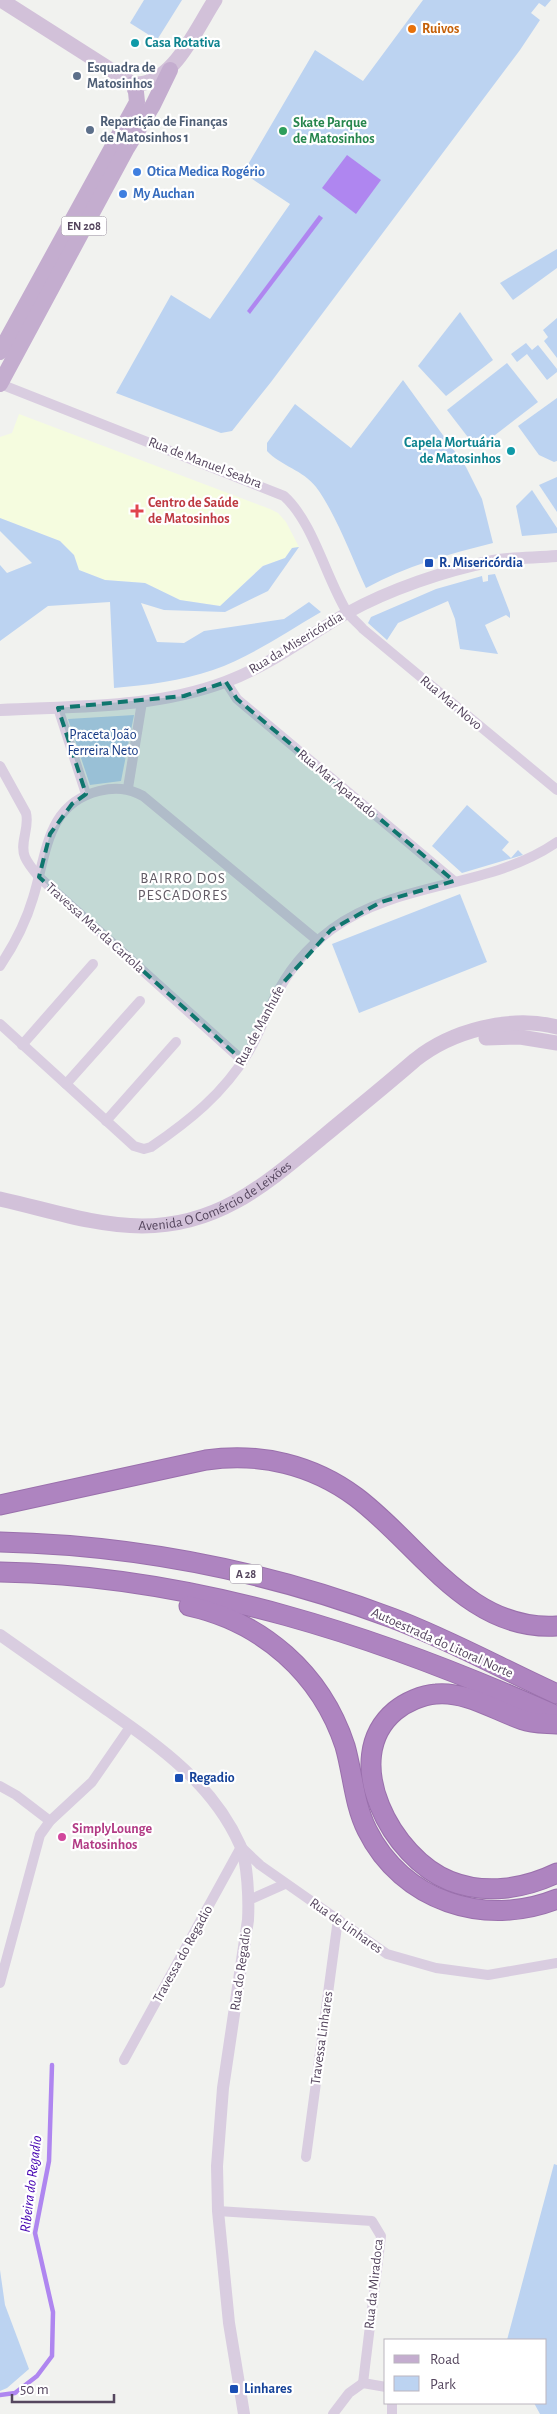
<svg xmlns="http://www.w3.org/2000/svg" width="557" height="2414" viewBox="0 0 557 2414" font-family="'Alegreya Sans',sans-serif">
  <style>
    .medical { fill: #f5fcdf }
    .green { fill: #bcd3f1 }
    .water { fill: #af86f0 }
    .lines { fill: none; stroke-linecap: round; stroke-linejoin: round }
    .stream { stroke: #af86f0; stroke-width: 4.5 }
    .motorway-casing { stroke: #9a70ac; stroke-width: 21 }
    .minor { stroke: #d9cde0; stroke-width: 10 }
    .tertiary { stroke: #d9cde0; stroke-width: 12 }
    .secondary { stroke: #d2c1d9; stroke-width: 15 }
    .primary { stroke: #c4adcf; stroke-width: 16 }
    .motorway { stroke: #ae84c0; stroke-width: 19 }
    .marked { fill: #0f766e; fill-opacity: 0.2; stroke: #0f766e; stroke-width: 4; stroke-dasharray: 10 6; stroke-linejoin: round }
    .food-dot { fill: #e8710a; stroke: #fff; stroke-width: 2 }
    .culture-dot { fill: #0f9aa8; stroke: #fff; stroke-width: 2 }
    .service-dot { fill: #5c6f8a; stroke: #fff; stroke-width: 2 }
    .leisure-dot { fill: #2e9e5b; stroke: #fff; stroke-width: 2 }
    .shop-dot { fill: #3f7fe0; stroke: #fff; stroke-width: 2 }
    .health-dot { fill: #e0444e; stroke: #fff; stroke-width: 2 }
    .transit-dot { fill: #1a4fb4; stroke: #fff; stroke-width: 2 }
    .hotel-dot { fill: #d1479c; stroke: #fff; stroke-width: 2 }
    .labels { text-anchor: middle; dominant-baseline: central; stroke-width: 4.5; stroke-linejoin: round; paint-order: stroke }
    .shield { fill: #fff; stroke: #887e8e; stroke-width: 1 }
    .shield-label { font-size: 12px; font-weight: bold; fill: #55465e }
    .food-label { font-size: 14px; font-weight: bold; fill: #c56008; stroke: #fff; text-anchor: start }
    .culture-label { font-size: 14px; font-weight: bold; fill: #0d838f; stroke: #fff; text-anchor: start }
    .service-label { font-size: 14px; font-weight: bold; fill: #4e5e75; stroke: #fff; text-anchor: start }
    .leisure-label { font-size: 14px; font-weight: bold; fill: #27864d; stroke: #fff; text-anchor: start }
    .shop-label { font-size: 14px; font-weight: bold; fill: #366cbe; stroke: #fff; text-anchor: start }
    .street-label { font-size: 14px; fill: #55465e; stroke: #fff }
    .health-label { font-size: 14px; font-weight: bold; fill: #be3a42; stroke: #fff; text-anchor: start }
    .transit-label { font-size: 14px; font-weight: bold; fill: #164399; stroke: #fff; text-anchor: start }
    .park-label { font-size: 14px; fill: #123783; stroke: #fff }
    .hotel-label { font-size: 14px; font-weight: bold; fill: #b23c85; stroke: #fff; text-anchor: start }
    .neighbourhood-label { font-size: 15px; letter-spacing: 1px; fill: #625b65; stroke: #fff }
    .water-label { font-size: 15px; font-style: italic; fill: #4705b2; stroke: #fff }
  </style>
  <rect width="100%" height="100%" fill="#f1f2ef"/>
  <path class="medical" d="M19,414L270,509L278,513L286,522L299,547L292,548L285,558L262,566L221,606L180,600L145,583L105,580L79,570L74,555L60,541L0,518V437L12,433Z"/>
  <g class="green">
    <path d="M144,0H182L157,40L130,23Z"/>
    <path d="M423,0H551L545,7L539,3L531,13L540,20L520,50L271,382L232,431L221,433L116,393L171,295L210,319L290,204L243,173L315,50L363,81Z"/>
    <path d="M557,249V268L513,300L500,283Z"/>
    <path d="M460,312L493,360L446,396L418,366Z"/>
    <path d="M557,318V358L544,341L548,337L543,330Z"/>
    <path d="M526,343L532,350L538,345L557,369V372L547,380L527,354L517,362L511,354Z"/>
    <path d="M507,363L538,402L477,449L447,410Z"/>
    <path d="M403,380L466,467L482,499L493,543C449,554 406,566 366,588C352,558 335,512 316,487C303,470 281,466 267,451V443L295,404L351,448Z"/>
    <path d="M557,398V461L554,462L539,455L518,426Z"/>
    <path d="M557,477V512L539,485Z"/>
    <path d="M532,490L557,528V533L522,536L516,506Z"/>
    <path d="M0,518L60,541L74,555L79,570L105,580L145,583L180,600L220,606L263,566L285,558L292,548L299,547L268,591L225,612L164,610L141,603L157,642L184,643L204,631L284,619L309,602L321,612C286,632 251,657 213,670C181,681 147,685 114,688L110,602L48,606L0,641V565L7,573L32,563L0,531Z"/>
    <path d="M495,574L510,613V618L506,615L485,625L498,654L460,649L455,619L448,601L398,623L387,640L368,623L371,617L436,589L482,576L483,582L488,581V575Z"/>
    <path d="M134,715L121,781L90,785L68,719Z"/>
    <path d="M467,805L509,842L502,850L511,858L518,850L523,855L462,873L432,846Z"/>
    <path d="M460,894L487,962L359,1013L332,944Z"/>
    <path d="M554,2164L557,2165V2414H540L534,2403H546V2340H507Z"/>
    <path d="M0,2270L5,2305L29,2369L7,2388L0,2391Z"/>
  </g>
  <g class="water">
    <path d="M347,155L381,180L356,214L322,188Z"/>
    <path d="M319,215L323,218L250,314L247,311Z"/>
  </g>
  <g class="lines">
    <path class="stream" d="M0,2395L15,2393L37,2376L52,2356L53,2312L35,2233L49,2161L52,2065"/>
    <defs>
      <g id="motorway">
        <path d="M0,1505L206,1460C260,1452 313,1465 356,1497C419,1544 468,1632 557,1626"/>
        <path d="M0,1542C133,1545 267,1571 392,1618C448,1639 502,1669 557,1694"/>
        <path d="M0,1572C194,1575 382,1637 557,1716"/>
        <path d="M189,1606C262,1622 321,1673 345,1746C353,1774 354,1804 367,1830C402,1901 485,1928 557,1899"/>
        <path d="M557,1724C546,1723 533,1724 523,1720C496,1711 466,1691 436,1694C422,1695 406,1702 395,1711C338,1759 393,1859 450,1881C485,1895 524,1889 557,1873"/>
      </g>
    </defs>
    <use href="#motorway" class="motorway-casing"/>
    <g class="minor">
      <path d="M0,384L284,496C313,522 326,578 347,612C351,618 358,623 363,629L557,790"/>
      <path d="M226,682L237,699L454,881"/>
      <path d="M58,708L86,794"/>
      <path d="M0,766L26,813C30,828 19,843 25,857C28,864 34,871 39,877L243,1061"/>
      <path d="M128,788L142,702"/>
      <path d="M0,966C14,945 26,922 33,898C47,854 46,804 99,791C115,787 128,788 143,796L318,941"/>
      <path d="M0,1024L134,1146L144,1149L151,1147C189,1121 223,1094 248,1053C258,1036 265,1017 274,999C287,972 308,947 332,929C399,880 489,889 557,842"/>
      <path d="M22,1045L93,964"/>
      <path d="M66,1084L140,1001"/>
      <path d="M106,1121L176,1042"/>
      <path d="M0,1786L16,1795L50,1821"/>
      <path d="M249,1900L285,1884"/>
      <path d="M0,1983L40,1835L50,1821L92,1782L130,1727"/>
      <path d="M124,2060L241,1847L260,1865L387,1954L436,1968L488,1975L557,1963"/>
      <path d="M306,2157L338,1919"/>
      <path d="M218,2211L372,2221L381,2236L363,2383"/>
      <path d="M392,2403V2414"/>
      <path d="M333,2414L349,2393L363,2383L386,2387"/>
    </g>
    <g class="tertiary">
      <path d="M0,710C75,706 153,709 225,682C269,666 306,637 347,613C388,590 446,570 493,561C513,557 536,558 557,556"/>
      <path d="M0,1635C34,1659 68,1683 103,1707C157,1745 212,1782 240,1845C248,1862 249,1902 248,1920L223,2088L217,2166L218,2211L229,2323L244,2414"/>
    </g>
    <g class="secondary">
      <path d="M1,0L133,84C172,87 196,29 215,0"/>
      <path d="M486,1038L520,1037L557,1043"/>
      <path id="s1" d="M0,1199C46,1209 94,1226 142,1226C220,1226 267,1183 324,1136C354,1111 385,1086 415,1060C451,1031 510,1015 557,1027"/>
    </g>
    <g class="primary">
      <path d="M0,352L137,102L136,92L133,84"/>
      <path d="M0,384L127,148L153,105L170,70"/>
    </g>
    <use href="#motorway" class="motorway"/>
  </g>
  <path class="marked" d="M226,682L237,699L454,881L381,902L331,930L282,984L243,1061L39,877L50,834L72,804L86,794L58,708L184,696Z"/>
  <circle class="food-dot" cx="412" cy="29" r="5"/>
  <g class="culture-dot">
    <circle cx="135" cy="43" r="5"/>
    <circle cx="511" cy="451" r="5"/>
  </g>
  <g class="service-dot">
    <circle cx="77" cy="76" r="5"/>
    <circle cx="90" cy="130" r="5"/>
  </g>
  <circle class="leisure-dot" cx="283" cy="131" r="5"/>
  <g class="shop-dot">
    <circle cx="137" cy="172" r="5"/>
    <circle cx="123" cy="194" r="5"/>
  </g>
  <path class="health-dot" d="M134.5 503.5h5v5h5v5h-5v5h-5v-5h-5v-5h5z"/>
  <g class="transit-dot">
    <rect x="424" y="558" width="10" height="10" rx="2.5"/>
    <rect x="174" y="1773" width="10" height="10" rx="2.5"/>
    <rect x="229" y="2384" width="10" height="10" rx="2.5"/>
  </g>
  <circle class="hotel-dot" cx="62" cy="1837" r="5"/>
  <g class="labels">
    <g class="shield">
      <rect x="61.5" y="216.5" width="45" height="19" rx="4"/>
      <rect x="230" y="1564.5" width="32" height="19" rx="4"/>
    </g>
    <g class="shield-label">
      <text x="84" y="226">EN 208</text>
      <text x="246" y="1574">A 28</text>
    </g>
    <g class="food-label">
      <text x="422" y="29">Ruivos</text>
    </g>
    <g class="culture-label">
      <text x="145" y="43">Casa Rotativa</text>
      <text x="501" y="443" text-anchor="end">Capela Mortuária<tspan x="501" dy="16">de Matosinhos</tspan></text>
    </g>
    <g class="service-label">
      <text x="87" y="68">Esquadra de<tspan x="87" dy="16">Matosinhos</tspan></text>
      <text x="100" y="122">Repartição de Finanças<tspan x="100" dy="16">de Matosinhos 1</tspan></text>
    </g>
    <g class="leisure-label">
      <text x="293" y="123">Skate Parque<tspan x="293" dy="16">de Matosinhos</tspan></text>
    </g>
    <g class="shop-label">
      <text x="147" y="172">Otica Medica Rogério</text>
      <text x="133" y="194">My Auchan</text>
    </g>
    <g class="street-label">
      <text transform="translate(205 463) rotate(21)">Rua de Manuel Seabra</text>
      <text transform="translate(296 643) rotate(-31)">Rua da Misericórdia</text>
      <text transform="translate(451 703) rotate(40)">Rua Mar Novo</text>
      <text transform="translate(337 784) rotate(40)">Rua Mar Apartado</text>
      <text transform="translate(95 928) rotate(42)">Travessa Mar da Cartola</text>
      <text transform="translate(260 1026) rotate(-62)">Rua de Manhufe</text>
      <text stroke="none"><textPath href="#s1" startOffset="225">Avenida O Comércio de Leixões</textPath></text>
      <text transform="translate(442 1643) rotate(24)">Autoestrada do Litoral Norte</text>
      <text transform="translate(346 1926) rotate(35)">Rua de Linhares</text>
      <text transform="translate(183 1954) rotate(-61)">Travessa do Regadio</text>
      <text transform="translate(241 1969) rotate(-82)">Rua do Regadio</text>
      <text transform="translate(322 2038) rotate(-82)">Travessa Linhares</text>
      <text transform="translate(374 2284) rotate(-84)">Rua da Miradoca</text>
    </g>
    <g class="health-label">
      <text x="148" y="503">Centro de Saúde<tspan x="148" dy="16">de Matosinhos</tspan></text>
    </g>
    <g class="transit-label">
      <text x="439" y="563">R. Misericórdia</text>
      <text x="189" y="1778">Regadio</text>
      <text x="244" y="2389">Linhares</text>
    </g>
    <g class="park-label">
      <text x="103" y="735">Praceta João<tspan x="103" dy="16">Ferreira Neto</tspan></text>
    </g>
    <g class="hotel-label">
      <text x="72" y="1829">SimplyLounge<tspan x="72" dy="16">Matosinhos</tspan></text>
    </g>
    <g class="neighbourhood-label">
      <text x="183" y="878">BAIRRO DOS<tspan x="183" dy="17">PESCADORES</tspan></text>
    </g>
    <g class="water-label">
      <text transform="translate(31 2184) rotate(-83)">Ribeira do Regadio</text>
    </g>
  </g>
  <rect x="384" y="2339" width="162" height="65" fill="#ffffff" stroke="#bbb5bf"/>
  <rect x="394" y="2355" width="25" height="8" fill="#c4adcf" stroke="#bbb5bf"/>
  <text x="430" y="2364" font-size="15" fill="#55465e">Road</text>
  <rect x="394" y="2376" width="25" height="15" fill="#bcd3f1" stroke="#bbb5bf"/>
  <text x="430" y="2389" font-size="15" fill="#55465e">Park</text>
  <path d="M12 2394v8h102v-8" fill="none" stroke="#55465e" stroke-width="2.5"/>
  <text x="20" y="2394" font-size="15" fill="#55465e" stroke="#ffffff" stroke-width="4" paint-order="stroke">50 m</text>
</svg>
